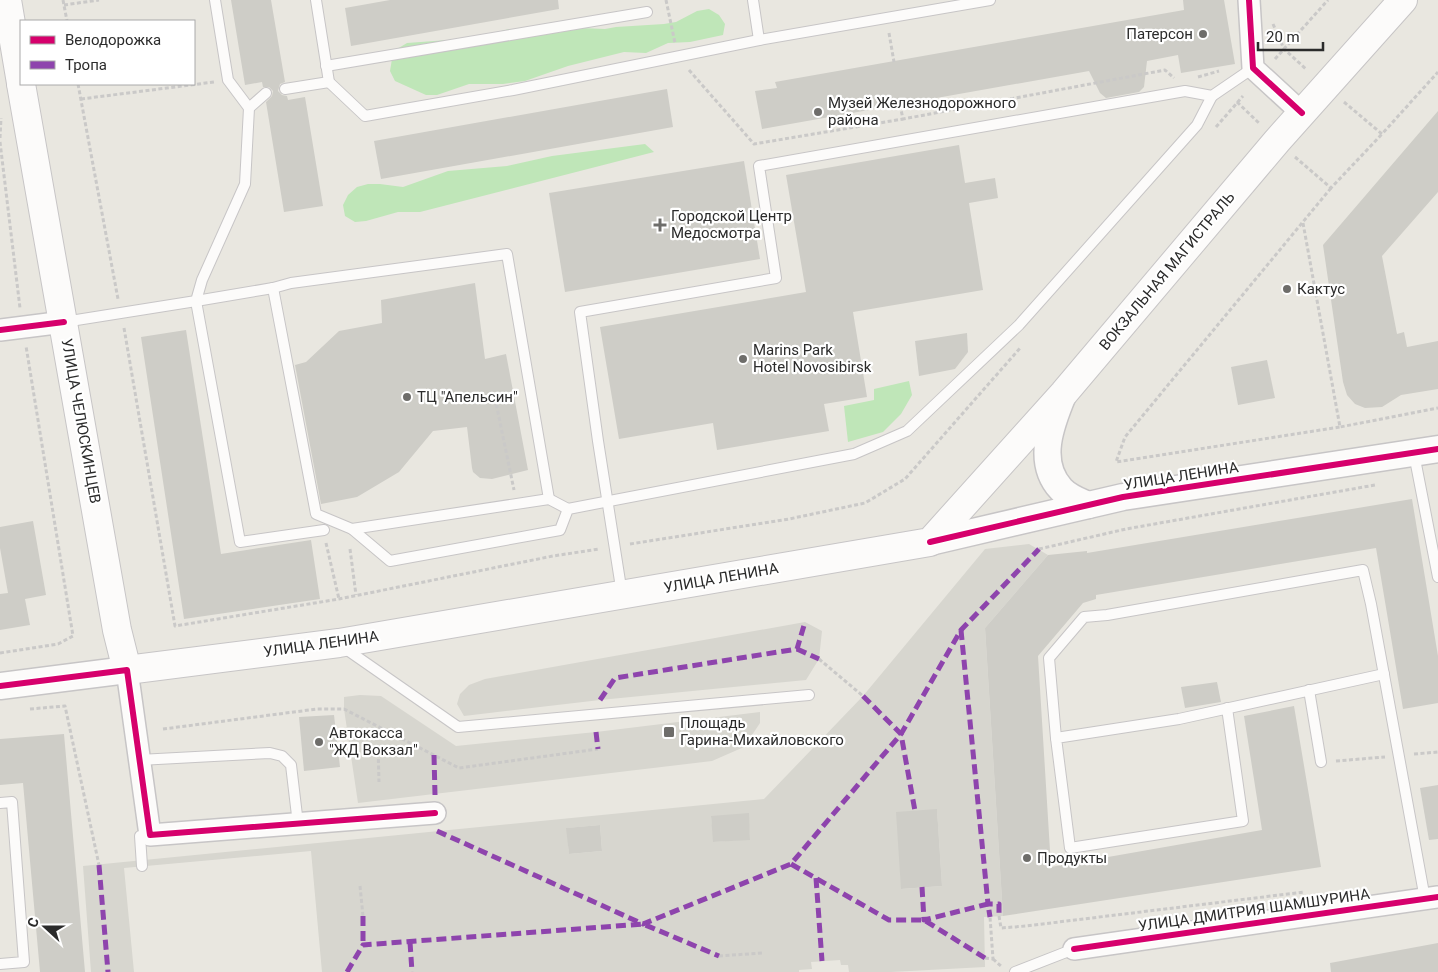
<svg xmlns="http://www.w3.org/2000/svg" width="1438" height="972" viewBox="0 0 1438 972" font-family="Roboto,sans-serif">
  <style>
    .green { fill: #bfe6b8 }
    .plaza { fill: #d7d6cf; fill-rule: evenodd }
    .building { fill: #cecdc7 }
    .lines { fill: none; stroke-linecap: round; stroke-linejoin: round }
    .service-casing { stroke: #c7c5c6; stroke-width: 12 }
    .minor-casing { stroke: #c7c5c6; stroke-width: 24 }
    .tertiary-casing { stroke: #c7c5c6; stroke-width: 29 }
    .secondary-casing { stroke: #c7c5c6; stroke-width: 30 }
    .path { stroke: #cac9c8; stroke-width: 3; stroke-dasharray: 4 2.5; stroke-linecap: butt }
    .service { stroke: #fcfbfa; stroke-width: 10 }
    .minor { stroke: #fcfbfa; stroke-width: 21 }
    .tertiary { stroke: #fcfbfa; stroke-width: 26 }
    .secondary { stroke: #fcfbfa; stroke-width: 28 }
    .quiet { stroke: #8e44ad; stroke-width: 5; stroke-dasharray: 10 5; stroke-linecap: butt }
    .cycleway-casing { stroke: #fff; stroke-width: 9 }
    .cycleway { stroke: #d6006c; stroke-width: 6 }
    .poi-dot { fill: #6e6d6a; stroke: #fff; stroke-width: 2 }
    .labels { text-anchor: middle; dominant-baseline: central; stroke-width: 4.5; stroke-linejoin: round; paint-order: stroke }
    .poi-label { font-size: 15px; fill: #2b2b2b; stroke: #fff; text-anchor: start }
    .street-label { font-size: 15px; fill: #2b2b2b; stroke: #fff }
  </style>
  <rect width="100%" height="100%" fill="#e9e7e0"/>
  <g class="green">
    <path d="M709,9L719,15L725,24L723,35L690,42L668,43L646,53L624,52L568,66L525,81L503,84H469L437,95H426L395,81L390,71L392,59L397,49L407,43L475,38L509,29H522L557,33L581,28L605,29L616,27L664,24L676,22L697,11Z"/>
    <path d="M645,144L654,152L420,212H398L366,221L355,222L345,216L343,205L348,195L357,187L368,184H380L403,187L448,171L507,166L552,156Z"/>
    <path d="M909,381L912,395L901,414L883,432L848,442L844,406L874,400V389Z"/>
  </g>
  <g class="plaza">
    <path d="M1029,544L1048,555L985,628L1003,916L984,917L985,967L891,972H849L848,965H841L840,960L811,962L812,969L799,970V972H322L311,851L124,868L134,972H91L83,866L764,799L863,696L985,549ZM937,810L942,886L902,889ZM748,814L750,839L714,842L711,817ZM600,825L602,851L569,854L567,828Z"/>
    <path d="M805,622L822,631L819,659L806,680L600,700L464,716L457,704L460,694L469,685L485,679Z"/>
    <path d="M360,695L381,696L456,746L596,732L760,712V723L744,747L712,761L358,803L344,709V697Z"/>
  </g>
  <g class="building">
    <path d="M231,0H271L285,82L280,84L278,91L282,95L287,96L288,100L305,97L323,206L284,212L266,102L272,96L273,91L269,87H263L262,82L245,85Z"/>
    <path d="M390,0H558L559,9L351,46L345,8Z"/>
    <path d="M1183,0H1224L1235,64L1181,73L1178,55L1147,61L1144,87L1139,92L1106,98L1100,93L1089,71L762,129L755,91L777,88L775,82L1184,10Z"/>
    <path d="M667,89L673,127L381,179L374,141Z"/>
    <path d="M1438,111V192L1382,256L1397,334L1404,332L1407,347L1438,341V389L1401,395L1382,407L1365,408L1355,404L1347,395L1343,382L1323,245Z"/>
    <path d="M959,145L965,183L995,178L998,198L969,203L983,290L853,312L867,397L824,404L829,431L717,450L713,423L619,439L600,327L806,292L786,175Z"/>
    <path d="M744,161L760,259L565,292L549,193Z"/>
    <path d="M475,283L485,359L506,354L528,470L492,479L480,478L473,472L472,468L467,427L433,431L399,472L357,497L321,504L295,365L306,362L339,331L382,323L381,300Z"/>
    <path d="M186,330L221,554L311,540L320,599L184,619L141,337Z"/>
    <path d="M967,333L968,352L955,369L919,376L915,341Z"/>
    <path d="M1267,360L1275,398L1238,405L1231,367Z"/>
    <path d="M1412,499L1438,656V703L1403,709L1376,548L1096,595V599L1083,603L1038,656L1051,867L1262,830L1244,716L1294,706L1321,867L1003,916L985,628L1048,555L1087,551V553Z"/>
    <path d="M33,521L46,595L25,599L30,625L0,630V594L8,593L0,548V527Z"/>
    <path d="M1217,682L1221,702L1185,708L1181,687Z"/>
    <path d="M334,715L340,767L304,771L299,717Z"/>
    <path d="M64,734L85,972H40L23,783L0,785V739Z"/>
    <path d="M1438,785V839L1429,840L1420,788Z"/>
    <path d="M937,809L942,886L901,889L896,812Z"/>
    <path d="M749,813L750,840L713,842L711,816Z"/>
    <path d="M600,825L602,851L569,854L566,828Z"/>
    <path d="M1438,943V972H1331L1330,963Z"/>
  </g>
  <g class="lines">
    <defs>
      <g id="service">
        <path d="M215,0L228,80L249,108"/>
        <path d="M316,0L329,82L365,116L513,90L759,40L990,0"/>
        <path d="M753,0L759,40"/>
        <path d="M326,66L647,12"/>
        <path d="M285,89L329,82"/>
        <path d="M273,288L316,514L352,529L390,561L560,530L568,509L854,454L907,431L1019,325L1197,125L1212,96"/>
        <path d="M64,322L196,301L202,280L245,184L249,108L266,93"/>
        <path d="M1414,454L1438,577"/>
        <path d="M352,529L549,499L568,509"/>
        <path d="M324,530L240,542L196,301L273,288L291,283L507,254L549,499"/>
        <path d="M622,594L598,441L580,312L776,278L759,166L1185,91L1212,96L1253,68"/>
        <path d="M343,647L458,727L809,695"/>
        <path d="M1309,690L1321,762"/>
        <path d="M1227,708L1243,821L1070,848L1056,738L1179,719L1384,674"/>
        <path d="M1056,738L1049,658L1084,617L1107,615L1363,570L1371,604L1425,899"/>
        <path d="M139,760L270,753L282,756L291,765L298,824"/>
        <path d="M0,803L12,802L24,962L0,964"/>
        <path d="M142,866L140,836L150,835"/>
        <path d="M1015,972L1074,949"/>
      </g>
      <g id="minor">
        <path d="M1249,0L1253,68L1302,113"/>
        <path d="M0,330L64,322"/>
        <path d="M127,670L150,835L435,813"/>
        <path d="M1074,949L1438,897"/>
      </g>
      <g id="tertiary">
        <path d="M1063,395C1051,424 1036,462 1061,489C1068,497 1079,501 1088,505"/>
        <path d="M930,542L1123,497L1438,449"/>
        <path d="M0,686L127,670"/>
      </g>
      <g id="secondary">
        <path d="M7,0L21,83"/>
        <path d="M21,84L117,630L127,670L339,643L930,542L1064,393L1277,141L1403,0"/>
      </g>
    </defs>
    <use href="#service" class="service-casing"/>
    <use href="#minor" class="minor-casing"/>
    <use href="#tertiary" class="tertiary-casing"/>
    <use href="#secondary" class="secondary-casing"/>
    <g class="path">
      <path d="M63,0L67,21"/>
      <path d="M666,0L675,43"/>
      <path d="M64,5L99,0"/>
      <path d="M1273,24L1284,49L1307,70"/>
      <path d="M889,33L894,62"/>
      <path d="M1275,59L1328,0"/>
      <path d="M689,70L754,144L903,119"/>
      <path d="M1198,77L1219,71"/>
      <path d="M78,84L118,299"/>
      <path d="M81,99L214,82"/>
      <path d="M1237,102L1260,124"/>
      <path d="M1344,102L1382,134L1438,72"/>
      <path d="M900,105L903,119L1165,70L1174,78"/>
      <path d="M1216,127L1243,96"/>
      <path d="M0,138L1,118"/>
      <path d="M0,142L20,308"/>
      <path d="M1295,157L1331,188L1382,134"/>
      <path d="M1331,188L1125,437L1116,462L1340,427"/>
      <path d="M1303,223L1340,427L1438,408"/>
      <path d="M124,328L175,626L339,599L553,556L599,549"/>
      <path d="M495,398L514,490"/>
      <path d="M326,543L339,599"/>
      <path d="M630,544L789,519L865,503L905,479L1021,347"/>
      <path d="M350,549L356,595"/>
      <path d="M1039,549L1126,529L1375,485"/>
      <path d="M0,653L58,644L73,636L26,346"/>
      <path d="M819,659L863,696"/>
      <path d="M30,709L65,706L99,865"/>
      <path d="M163,729L317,709H344L459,768L598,749"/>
      <path d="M378,746L379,782"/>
      <path d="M1414,754L1438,752"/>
      <path d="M1336,761L1385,757"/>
      <path d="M360,886L363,916"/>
      <path d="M999,916L1001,928L1026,926L1304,892"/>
      <path d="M719,956L762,953"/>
      <path d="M985,958L993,959L990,917"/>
      <path d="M993,959L1002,967"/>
    </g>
    <use href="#service" class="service"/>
    <use href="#minor" class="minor"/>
    <use href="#tertiary" class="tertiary"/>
    <use href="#secondary" class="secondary"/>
    <g class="quiet">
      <path d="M961,630L988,904H999V916"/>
      <path d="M797,649L819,659"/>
      <path d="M863,696L901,734L915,811"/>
      <path d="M600,700L615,678L797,649L805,622"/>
      <path d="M596,732L598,749"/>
      <path d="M434,755L435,795"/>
      <path d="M437,831L643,924L791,864L901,734L961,630L1039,549"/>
      <path d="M791,864L889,920H924L985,958"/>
      <path d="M99,865L108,972"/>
      <path d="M816,878L822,961"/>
      <path d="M922,887L924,920L988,904L990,917"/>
      <path d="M363,916V945"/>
      <path d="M410,942L412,972"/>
      <path d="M347,972L363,945L643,924L719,956"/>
    </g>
    <defs>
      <g id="cycleway">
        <path d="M1249,0L1253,68L1302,113"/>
        <path d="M0,330L64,322"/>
        <path d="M930,542L1123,497L1438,449"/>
        <path d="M0,686L127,670L150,835L435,813"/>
        <path d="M1074,949L1438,897"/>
      </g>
    </defs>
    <use href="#cycleway" class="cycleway-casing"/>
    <use href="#cycleway" class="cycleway"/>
  </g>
  <g class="poi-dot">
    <circle cx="1203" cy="34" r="5"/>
    <circle cx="818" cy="112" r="5"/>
    <path d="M657.5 217.5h5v5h5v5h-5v5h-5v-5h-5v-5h5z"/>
    <circle cx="1287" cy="289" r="5"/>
    <circle cx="743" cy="359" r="5"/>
    <circle cx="407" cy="397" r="5"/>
    <rect x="663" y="726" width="12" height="12" rx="2.5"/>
    <circle cx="319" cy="742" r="5"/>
    <circle cx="1027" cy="858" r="5"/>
  </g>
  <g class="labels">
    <g class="poi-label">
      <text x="1193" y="34" text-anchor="end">Патерсон</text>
      <text x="828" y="103">Музей Железнодорожного<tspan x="828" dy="17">района</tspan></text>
      <text x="671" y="216">Городской Центр<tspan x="671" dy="17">Медосмотра</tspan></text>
      <text x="1297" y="289">Кактус</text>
      <text x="753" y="350">Marins Park<tspan x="753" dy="17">Hotel Novosibirsk</tspan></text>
      <text x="417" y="397">ТЦ "Апельсин"</text>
      <text x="680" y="723">Площадь<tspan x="680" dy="17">Гарина-Михайловского</tspan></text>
      <text x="329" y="733">Автокасса<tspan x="329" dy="17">"ЖД Вокзал"</tspan></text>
      <text x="1037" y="858">Продукты</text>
    </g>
    <g class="street-label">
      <text transform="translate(1167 271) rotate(-50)">ВОКЗАЛЬНАЯ МАГИСТРАЛЬ</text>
      <text transform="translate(81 421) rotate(80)">УЛИЦА ЧЕЛЮСКИНЦЕВ</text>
      <text transform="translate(1181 476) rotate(-9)">УЛИЦА ЛЕНИНА</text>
      <text transform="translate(721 578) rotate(-10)">УЛИЦА ЛЕНИНА</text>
      <text transform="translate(321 644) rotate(-8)">УЛИЦА ЛЕНИНА</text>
      <text transform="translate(1254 910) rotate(-8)">УЛИЦА ДМИТРИЯ ШАМШУРИНА</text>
    </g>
  </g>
  <rect x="20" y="20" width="175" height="65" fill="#ffffff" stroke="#aaaaaa"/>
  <rect x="30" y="36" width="25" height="8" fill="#d6006c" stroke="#aaaaaa"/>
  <text x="65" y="45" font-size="15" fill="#2b2b2b">Велодорожка</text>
  <rect x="30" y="61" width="25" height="8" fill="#8e44ad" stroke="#aaaaaa"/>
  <text x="65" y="70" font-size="15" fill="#2b2b2b">Тропа</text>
  <g transform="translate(45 927) rotate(291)" stroke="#ffffff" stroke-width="4" paint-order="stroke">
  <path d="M0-4L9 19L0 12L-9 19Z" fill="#2b2b2b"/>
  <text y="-8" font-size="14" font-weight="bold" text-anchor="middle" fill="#2b2b2b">С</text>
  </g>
  <path d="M1258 42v8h65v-8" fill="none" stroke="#2b2b2b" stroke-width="2.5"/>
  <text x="1266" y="42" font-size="15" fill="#2b2b2b" stroke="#ffffff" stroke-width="4" paint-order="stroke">20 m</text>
</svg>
